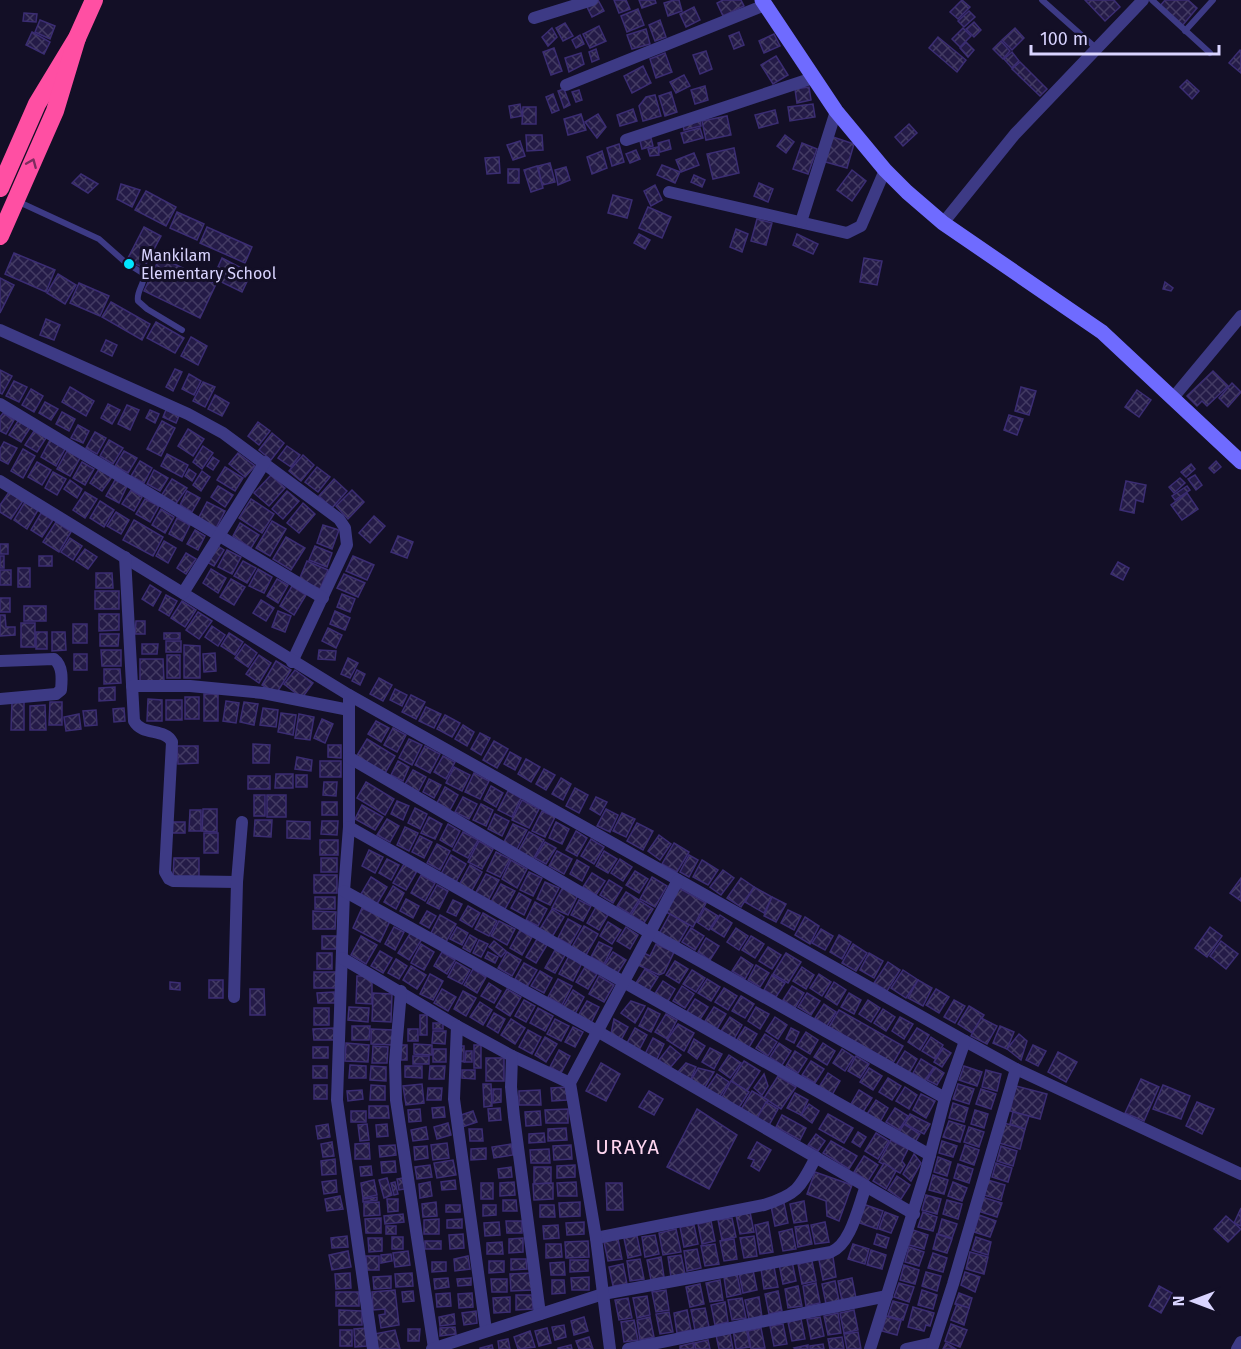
<svg xmlns="http://www.w3.org/2000/svg" width="1241" height="1349" viewBox="0 0 1241 1349" font-family="'Fira Sans',sans-serif">
  <style>
    .building { fill: url(#building-cross-hatch); stroke: #3b2d73; stroke-width: 1.5 }
    .lines { fill: none; stroke-linecap: round; stroke-linejoin: round }
    .lane { stroke: #3d3a85; stroke-width: 6 }
    .street { stroke: #3d3a85; stroke-width: 12 }
    .secondary { stroke: #6f6bff; stroke-width: 15 }
    .highway { stroke: #ff4fa3; stroke-width: 18 }
    .oneway { stroke: #7d2c5e }
    .poi-dot { fill: #00e5ff; stroke: #130f26; stroke-width: 2 }
    .labels { text-anchor: middle; dominant-baseline: central; stroke-width: 6; stroke-linejoin: round; paint-order: stroke }
    .poi-label { font-size: 16px; fill: #d9d4ff; stroke: #130f26; text-anchor: start }
    .quarter-label { font-size: 20px; letter-spacing: 1.5px; fill: #ffd6f0; stroke: #130f26 }
  </style>
  <defs>
    <pattern id="building-cross-hatch" width="8" height="8" patternUnits="userSpaceOnUse" patternTransform="scale(1.5)"><rect width="8" height="8" fill="#241b47"/><path d="M0 0l8 8M0 8l8-8" fill="none" stroke="#433b63"/></pattern>
  </defs>
  <rect width="100%" height="100%" fill="#130f26"/>
  <g class="building">
    <path d="M598,0L604,11L592,17L587,7Z"/>
    <path d="M614,0H626L630,9L619,13Z"/>
    <path d="M639,0H655L656,3L642,8Z"/>
    <path d="M674,0H679L682,11L668,16L664,3Z"/>
    <path d="M723,0H741L744,6L723,16L717,3Z"/>
    <path d="M962,0L970,7L958,19L950,12Z"/>
    <path d="M1085,0H1114L1120,7L1105,21Z"/>
    <path d="M1165,0H1188L1197,8L1182,26L1160,6Z"/>
    <path d="M694,7L700,20L686,27L680,14Z"/>
    <path d="M638,9L644,25L627,32L621,16Z"/>
    <path d="M969,11L975,17L964,27L958,21Z"/>
    <path d="M24,13L37,14L36,22L23,21Z"/>
    <path d="M40,20L55,26L50,39L35,32Z"/>
    <path d="M660,20L666,37L655,41L649,25Z"/>
    <path d="M974,22L981,30L974,37L966,29Z"/>
    <path d="M565,23L573,36L563,41L556,28Z"/>
    <path d="M599,26L606,41L590,48L583,34Z"/>
    <path d="M552,28L557,37L548,46L542,37Z"/>
    <path d="M963,28L971,36L960,47L952,39Z"/>
    <path d="M1015,28L1024,38L1012,50L1002,40Z"/>
    <path d="M646,29L650,44L632,49L627,35Z"/>
    <path d="M32,32L50,42L44,54L26,45Z"/>
    <path d="M739,32L744,45L734,49L729,36Z"/>
    <path d="M774,34L780,46L764,53L759,41Z"/>
    <path d="M580,35L584,44L576,48L572,40Z"/>
    <path d="M938,37L966,60L957,72L929,48Z"/>
    <path d="M1001,41L1010,51L1003,59L993,49Z"/>
    <path d="M966,42L974,50L968,57L960,48Z"/>
    <path d="M554,48L562,71L551,75L543,52Z"/>
    <path d="M596,49L599,59L592,62L589,52Z"/>
    <path d="M1240,50L1241,51V73L1229,63Z"/>
    <path d="M706,51L712,69L700,74L693,55Z"/>
    <path d="M1012,52L1019,61L1012,68L1004,59Z"/>
    <path d="M581,53L584,64L569,72L565,58Z"/>
    <path d="M665,53L672,72L656,78L650,59Z"/>
    <path d="M776,56L788,75L773,84L761,65Z"/>
    <path d="M1020,62L1047,89L1040,96L1012,69Z"/>
    <path d="M643,66L651,83L632,93L624,76Z"/>
    <path d="M684,75L690,86L676,93L670,82Z"/>
    <path d="M1187,80L1199,91L1192,99L1180,87Z"/>
    <path d="M705,86L708,100L695,104L691,90Z"/>
    <path d="M809,87L811,100L797,103L795,89Z"/>
    <path d="M564,89L570,105L564,108L558,91Z"/>
    <path d="M579,90L582,100L576,102L572,92Z"/>
    <path d="M671,92L677,112L665,116L659,96Z"/>
    <path d="M553,94L559,110L552,113L546,97Z"/>
    <path d="M655,95L661,116L643,121L639,106L646,97Z"/>
    <path d="M520,104L522,116L511,118L509,106Z"/>
    <path d="M813,104L815,117L790,121L788,107Z"/>
    <path d="M523,107H536V124H522Z"/>
    <path d="M633,109L637,121L620,126L617,115Z"/>
    <path d="M775,110L778,123L759,128L755,115Z"/>
    <path d="M581,114L586,130L568,135L564,119Z"/>
    <path d="M598,114L606,127L597,138L585,122Z"/>
    <path d="M699,116L701,126L684,130L682,120Z"/>
    <path d="M727,116L731,135L706,140L702,121Z"/>
    <path d="M909,124L917,133L903,146L895,137Z"/>
    <path d="M700,128L703,138L684,143L681,133Z"/>
    <path d="M526,135H542L543,150L527,151Z"/>
    <path d="M785,135L794,142L786,153L777,146Z"/>
    <path d="M830,136L854,144L847,168L822,161Z"/>
    <path d="M651,138L653,146L642,149L640,141Z"/>
    <path d="M669,140L671,149L660,152L658,143Z"/>
    <path d="M520,141L525,156L513,160L507,145Z"/>
    <path d="M802,143L817,149L808,174L793,169Z"/>
    <path d="M619,144L624,162L612,166L607,148Z"/>
    <path d="M658,147L659,155L650,156L648,149Z"/>
    <path d="M734,148L739,173L713,179L707,154Z"/>
    <path d="M636,150L640,159L630,163L626,154Z"/>
    <path d="M602,151L607,168L592,174L587,157Z"/>
    <path d="M694,153L699,165L681,172L676,160Z"/>
    <path d="M499,157L500,173L487,174L485,158Z"/>
    <path d="M550,163L555,182L542,185L538,166Z"/>
    <path d="M662,165L680,172L675,183L657,175Z"/>
    <path d="M537,166L543,188L531,192L524,170Z"/>
    <path d="M566,167L570,180L558,185L555,170Z"/>
    <rect x="508" y="169" width="11" height="14"/>
    <path d="M852,170L866,181L852,201L837,190Z"/>
    <path d="M81,174L98,184L88,193L72,183Z"/>
    <path d="M694,175L705,180L702,187L691,182Z"/>
    <path d="M759,183L773,189L768,202L754,196Z"/>
    <path d="M121,184L140,190L132,207L117,199Z"/>
    <path d="M655,185L662,200L651,206L644,191Z"/>
    <path d="M146,191L176,207L166,226L135,210Z"/>
    <path d="M613,195L632,200L627,218L608,213Z"/>
    <path d="M648,207L671,217L662,238L639,228Z"/>
    <path d="M177,212L204,224L197,240L170,228Z"/>
    <path d="M757,219L772,223L766,245L751,241Z"/>
    <path d="M144,227L161,236L144,268L127,260Z"/>
    <path d="M207,227L252,247L245,263L200,243Z"/>
    <path d="M736,229L748,234L742,252L730,247Z"/>
    <path d="M639,234L650,240L645,249L634,243Z"/>
    <path d="M797,234L818,244L813,254L793,245Z"/>
    <path d="M14,253L55,270L46,292L5,274Z"/>
    <path d="M160,257L216,284L200,318L144,291Z"/>
    <path d="M222,258L251,273L242,292L213,278Z"/>
    <path d="M864,258L882,261L877,285L860,282Z"/>
    <path d="M58,274L76,285L65,304L47,293Z"/>
    <path d="M0,278L14,285L0,313Z"/>
    <path d="M1165,282L1173,288L1171,291L1163,289Z"/>
    <path d="M79,283L109,296L100,316L70,303Z"/>
    <path d="M111,302L150,324L142,340L102,317Z"/>
    <path d="M46,319L60,325L54,340L40,335Z"/>
    <path d="M156,322L184,338L175,353L147,338Z"/>
    <path d="M191,337L207,346L198,365L181,356Z"/>
    <path d="M106,340L117,345L112,356L101,351Z"/>
    <path d="M175,369L182,372L173,391L166,387Z"/>
    <path d="M0,370L12,376L2,394L0,393Z"/>
    <path d="M1213,371L1228,386L1207,406L1202,401L1197,406L1187,396Z"/>
    <path d="M189,374L201,381L194,395L182,389Z"/>
    <path d="M14,381L27,387L19,402L6,396Z"/>
    <path d="M203,382L215,387L205,407L193,401Z"/>
    <path d="M1232,383L1241,392L1228,407L1219,398Z"/>
    <path d="M70,387L94,401L86,416L62,402Z"/>
    <path d="M1021,387L1036,391L1029,415L1015,411Z"/>
    <path d="M31,389L43,396L34,412L22,405Z"/>
    <path d="M1137,390L1151,400L1139,417L1125,407Z"/>
    <path d="M215,395L229,403L222,416L208,409Z"/>
    <path d="M45,402L58,409L51,420L39,413Z"/>
    <path d="M108,404L120,410L112,424L101,418Z"/>
    <path d="M127,405L139,410L130,430L118,424Z"/>
    <path d="M150,410L159,414L155,423L146,418Z"/>
    <path d="M166,410L179,416L176,423L163,417Z"/>
    <path d="M62,412L75,419L69,431L56,424Z"/>
    <path d="M3,413L14,420L6,434L0,431V417Z"/>
    <path d="M1009,415L1023,419L1017,435L1004,430Z"/>
    <path d="M18,421L30,428L21,442L9,435Z"/>
    <path d="M162,421L175,428L161,456L147,449Z"/>
    <path d="M258,422L270,431L259,445L248,436Z"/>
    <path d="M78,425L89,431L83,443L71,438Z"/>
    <path d="M188,429L204,439L193,456L178,446Z"/>
    <path d="M34,431L46,438L37,452L25,445Z"/>
    <path d="M95,432L106,438L97,454L86,448Z"/>
    <path d="M272,433L284,443L271,460L259,450Z"/>
    <path d="M50,440L65,449L56,466L41,457Z"/>
    <path d="M109,440L123,448L113,464L100,456Z"/>
    <path d="M4,442L17,448L8,464L0,460V449Z"/>
    <path d="M203,446L213,453L202,469L193,462Z"/>
    <path d="M287,446L300,455L291,467L278,458Z"/>
    <path d="M23,449L35,456L23,478L11,471Z"/>
    <path d="M67,451L80,458L70,476L57,469Z"/>
    <path d="M124,451L137,458L128,473L115,466Z"/>
    <path d="M238,453L255,466L245,477L229,464Z"/>
    <path d="M167,454L188,465L182,477L161,466Z"/>
    <path d="M303,455L314,465L301,481L289,471Z"/>
    <path d="M213,457L219,461L213,470L207,466Z"/>
    <path d="M140,461L152,468L144,483L131,476Z"/>
    <path d="M1216,461L1221,467L1214,473L1209,468Z"/>
    <path d="M37,462L51,470L42,485L28,477Z"/>
    <path d="M82,462L94,469L85,485L73,478Z"/>
    <path d="M1191,464L1195,469L1186,477L1181,472Z"/>
    <path d="M225,467L243,478L235,491L217,480Z"/>
    <path d="M317,467L330,477L318,492L305,482Z"/>
    <path d="M99,469L112,477L102,491L90,483Z"/>
    <path d="M189,469L196,474L192,481L185,476Z"/>
    <path d="M154,470L168,478L160,491L147,484Z"/>
    <path d="M202,471L210,477L201,491L193,485Z"/>
    <path d="M53,472L66,479L57,495L45,488Z"/>
    <path d="M271,475L285,488L269,506L254,493Z"/>
    <path d="M1195,475L1202,485L1196,490L1188,479Z"/>
    <path d="M1180,478L1185,483L1174,493L1169,487Z"/>
    <path d="M172,479L187,488L175,505L161,496Z"/>
    <path d="M334,479L347,491L332,508L319,496Z"/>
    <path d="M70,480L82,489L77,498L64,489Z"/>
    <path d="M115,480L127,486L119,503L106,496Z"/>
    <path d="M1126,481L1146,485L1143,502L1136,500L1134,513L1120,510Z"/>
    <path d="M218,486L233,495L225,507L211,497Z"/>
    <path d="M1187,486L1190,490L1175,500L1172,496Z"/>
    <path d="M131,490L142,497L134,511L122,504Z"/>
    <path d="M352,490L364,502L348,519L336,506Z"/>
    <path d="M187,491L200,498L192,512L180,505Z"/>
    <path d="M287,491L299,501L283,519L272,509Z"/>
    <path d="M9,492L23,501L11,519L0,512V505Z"/>
    <path d="M85,492L97,499L85,518L73,510Z"/>
    <path d="M1187,493L1198,509L1182,520L1171,505Z"/>
    <path d="M145,499L159,506L150,522L136,514Z"/>
    <path d="M251,499L274,514L262,533L239,518Z"/>
    <path d="M100,501L114,510L104,527L90,518Z"/>
    <path d="M25,502L38,510L27,529L14,520Z"/>
    <path d="M207,502L225,511L216,528L198,519Z"/>
    <path d="M303,503L315,514L299,533L287,523Z"/>
    <path d="M161,509L174,517L165,533L152,525Z"/>
    <path d="M116,512L129,520L121,534L107,526Z"/>
    <path d="M41,513L53,520L42,537L31,530Z"/>
    <path d="M374,516L385,526L370,543L359,533Z"/>
    <path d="M177,518L190,525L182,541L169,534Z"/>
    <path d="M134,520L163,537L153,556L123,540Z"/>
    <path d="M272,521L286,529L270,556L256,548Z"/>
    <path d="M56,522L71,532L59,552L43,542Z"/>
    <path d="M240,523L259,535L251,548L233,536Z"/>
    <path d="M323,525L339,530L332,549L317,543Z"/>
    <path d="M195,530L205,536L198,550L187,544Z"/>
    <path d="M398,536L413,542L407,558L391,552Z"/>
    <path d="M286,537L305,548L291,570L273,559Z"/>
    <path d="M70,538L82,546L73,560L61,552Z"/>
    <path d="M164,541L176,548L168,563L156,556Z"/>
    <rect x="0" y="544" width="8" height="10"/>
    <path d="M218,546L224,550L214,566L207,562Z"/>
    <path d="M315,546L332,553L327,567L309,560Z"/>
    <path d="M85,549L97,557L88,569L76,561Z"/>
    <path d="M227,550L241,557L232,574L218,567Z"/>
    <path d="M186,553L196,559L186,574L177,568Z"/>
    <rect x="0" y="556" width="4" height="12"/>
    <rect x="39" y="556" width="13" height="10"/>
    <path d="M353,556L374,565L367,580L346,571Z"/>
    <path d="M243,561L256,568L247,583L234,576Z"/>
    <path d="M307,561L328,570L320,589L299,580Z"/>
    <path d="M1118,562L1129,568L1123,580L1111,574Z"/>
    <rect x="18" y="568" width="12" height="19"/>
    <path d="M211,569L226,578L218,593L203,583Z"/>
    <path d="M258,569L272,577L264,593L249,586Z"/>
    <rect x="0" y="570" width="11" height="15"/>
    <path d="M96,573H112L113,588H96Z"/>
    <path d="M344,574L365,583L358,597L337,588Z"/>
    <path d="M231,579L245,587L234,605L220,597Z"/>
    <path d="M277,579L288,585L278,603L267,596Z"/>
    <path d="M150,585L161,592L153,606L142,599Z"/>
    <path d="M292,586L306,595L294,615L280,606Z"/>
    <rect x="95" y="591" width="24" height="18"/>
    <path d="M342,594L355,599L350,612L337,607Z"/>
    <path d="M166,595L177,601L169,616L159,610Z"/>
    <rect x="0" y="598" width="10" height="14"/>
    <path d="M261,600L274,608L266,621L253,613Z"/>
    <path d="M182,601L196,610L185,627L171,618Z"/>
    <rect x="24" y="606" width="22" height="15"/>
    <path d="M278,611L291,616L285,632L272,627Z"/>
    <path d="M335,611L350,618L345,630L330,624Z"/>
    <path d="M198,612L212,621L199,639L186,630Z"/>
    <path d="M99,614H119V630L99,631Z"/>
    <path d="M0,615H5L6,627H15V635L0,636Z"/>
    <path d="M136,621H145V634H135Z"/>
    <rect x="21" y="623" width="14" height="24"/>
    <rect x="73" y="624" width="14" height="19"/>
    <path d="M212,626L225,635L218,646L205,637Z"/>
    <path d="M328,628L342,635L336,648L322,641Z"/>
    <rect x="36" y="632" width="11" height="17"/>
    <path d="M52,632H65L66,650L52,651Z"/>
    <rect x="164" y="633" width="16" height="6"/>
    <path d="M229,633L243,642L235,655L221,646Z"/>
    <path d="M100,634H119L118,646H100Z"/>
    <rect x="166" y="641" width="15" height="11"/>
    <path d="M142,644H158L157,654H142Z"/>
    <path d="M245,644L257,653L248,667L235,658Z"/>
    <path d="M184,645L200,646V678H184Z"/>
    <path d="M101,650H121V666H102Z"/>
    <path d="M319,650L336,651L335,660L318,659Z"/>
    <path d="M215,653L216,671L204,672L203,654Z"/>
    <rect x="74" y="654" width="13" height="16"/>
    <rect x="167" y="655" width="13" height="23"/>
    <path d="M259,655L271,663L259,683L246,674Z"/>
    <path d="M348,658L358,663L350,678L341,674Z"/>
    <path d="M140,659H163L164,681H140Z"/>
    <path d="M276,661L291,670L276,694L262,685Z"/>
    <path d="M104,669H120L121,683L104,684Z"/>
    <path d="M295,670L313,683L302,698L284,684Z"/>
    <path d="M357,670L365,674L360,685L352,681Z"/>
    <path d="M379,678L392,685L383,701L370,694Z"/>
    <path d="M115,687V700L99,701V688Z"/>
    <path d="M395,689L407,695L402,706L390,700Z"/>
    <rect x="204" y="694" width="14" height="27"/>
    <path d="M411,695L425,702L416,719L402,712Z"/>
    <rect x="185" y="697" width="14" height="22"/>
    <path d="M148,699L162,700V721H147Z"/>
    <rect x="166" y="700" width="16" height="20"/>
    <path d="M226,701L239,703L236,723L223,721Z"/>
    <path d="M12,702H24V730H11Z"/>
    <path d="M50,702H62V725H49Z"/>
    <path d="M244,702L258,704L254,725L240,722Z"/>
    <path d="M45,705L46,730H30V706Z"/>
    <path d="M426,707L441,714L434,728L419,721Z"/>
    <path d="M124,708L125,721L114,722L113,709Z"/>
    <path d="M263,708L278,710L276,727L260,725Z"/>
    <path d="M96,710L97,725L85,726L83,711Z"/>
    <path d="M281,713L296,715L293,735L278,732Z"/>
    <path d="M79,714L81,729L66,731L64,717Z"/>
    <path d="M299,714L314,717L310,740L295,738Z"/>
    <path d="M445,715L460,723L452,737L437,729Z"/>
    <path d="M322,719L333,724L325,743L314,738Z"/>
    <path d="M376,721L389,728L381,742L368,734Z"/>
    <path d="M463,725L474,732L467,746L455,739Z"/>
    <path d="M393,728L406,735L397,752L384,745Z"/>
    <path d="M480,733L490,738L481,755L471,749Z"/>
    <path d="M367,739L395,756L384,775L356,757Z"/>
    <path d="M409,739L422,745L412,765L399,758Z"/>
    <path d="M494,741L508,749L497,768L483,760Z"/>
    <path d="M253,744L270,745L269,763H253Z"/>
    <path d="M328,745H341V758L328,757Z"/>
    <path d="M177,746H198V763L178,764Z"/>
    <path d="M425,746L440,754L430,773L415,765Z"/>
    <path d="M510,752L521,758L515,770L504,764Z"/>
    <path d="M443,756L455,762L446,779L434,772Z"/>
    <path d="M297,757L312,760L311,771L295,769Z"/>
    <path d="M526,759L540,767L531,782L518,774Z"/>
    <rect x="320" y="761" width="21" height="16"/>
    <path d="M398,761L409,767L403,781L391,775Z"/>
    <path d="M454,767L470,775L462,791L446,783Z"/>
    <path d="M544,769L555,775L546,790L536,784Z"/>
    <path d="M413,770L426,777L418,792L405,784Z"/>
    <path d="M474,773L489,781L480,799L465,792Z"/>
    <path d="M276,774H293V788H275Z"/>
    <rect x="296" y="775" width="11" height="12"/>
    <rect x="248" y="776" width="22" height="13"/>
    <path d="M561,778L571,784L563,800L552,794Z"/>
    <path d="M429,779L441,785L434,798L423,792Z"/>
    <path d="M324,782H337L336,796L323,795Z"/>
    <path d="M366,782L394,799L385,815L357,798Z"/>
    <path d="M491,786L503,793L496,807L484,800Z"/>
    <path d="M445,787L458,795L450,810L437,803Z"/>
    <path d="M575,788L588,795L579,813L566,806Z"/>
    <path d="M508,791L521,798L512,817L498,810Z"/>
    <rect x="254" y="795" width="11" height="21"/>
    <rect x="267" y="795" width="19" height="22"/>
    <path d="M463,797L477,804L469,819L455,812Z"/>
    <path d="M596,797L607,802L600,815L590,809Z"/>
    <path d="M522,800L539,809L529,828L512,820Z"/>
    <path d="M397,801L409,806L403,820L391,814Z"/>
    <rect x="322" y="802" width="15" height="13"/>
    <path d="M481,804L493,810L486,826L473,820Z"/>
    <path d="M362,805L383,817L375,830L355,819Z"/>
    <path d="M415,808L427,814L420,829L408,823Z"/>
    <path d="M203,809H217V832L202,831Z"/>
    <path d="M606,809L618,815L610,832L597,826Z"/>
    <path d="M190,810H201V831H189Z"/>
    <path d="M542,811L555,817L545,837L532,831Z"/>
    <path d="M622,813L635,819L626,837L613,831Z"/>
    <path d="M495,814L509,821L502,836L488,829Z"/>
    <path d="M429,817L442,824L435,839L421,833Z"/>
    <path d="M387,819L399,826L390,842L377,835Z"/>
    <path d="M255,820H272L271,837L254,836Z"/>
    <path d="M287,821L310,822V839L287,838Z"/>
    <path d="M322,821H338L337,835L321,834Z"/>
    <path d="M168,822H185V833H169Z"/>
    <path d="M556,822L569,829L562,844L549,838Z"/>
    <path d="M637,823L653,831L643,850L627,841Z"/>
    <path d="M448,824L460,831L452,847L440,840Z"/>
    <path d="M513,824L527,830L517,849L504,842Z"/>
    <path d="M405,827L418,833L409,851L397,845Z"/>
    <path d="M576,831L587,838L577,856L566,850Z"/>
    <path d="M463,832L478,840L468,858L453,850Z"/>
    <path d="M529,832L544,840L532,861L518,852Z"/>
    <rect x="204" y="833" width="14" height="20"/>
    <path d="M659,835L671,844L660,860L648,851Z"/>
    <path d="M420,836L432,842L424,858L412,852Z"/>
    <path d="M591,839L604,847L594,864L581,856Z"/>
    <rect x="320" y="840" width="18" height="15"/>
    <path d="M479,841L493,849L482,869L468,862Z"/>
    <path d="M545,842L556,848L546,864L535,858Z"/>
    <path d="M674,843L689,852L677,872L662,864Z"/>
    <path d="M437,844L450,851L440,870L427,863Z"/>
    <path d="M369,850L383,857L375,873L362,866Z"/>
    <path d="M557,851L572,859L564,874L549,866Z"/>
    <path d="M604,851L617,859L608,873L596,866Z"/>
    <path d="M496,852L510,859L500,877L487,871Z"/>
    <path d="M451,855L466,864L456,882L441,874Z"/>
    <path d="M689,855L698,860L689,877L680,872Z"/>
    <path d="M174,858H199V878L173,877Z"/>
    <rect x="321" y="858" width="16" height="14"/>
    <path d="M387,859L399,865L391,880L379,873Z"/>
    <path d="M620,859L632,867L623,881L611,873Z"/>
    <path d="M511,860L527,869L517,888L502,879Z"/>
    <path d="M577,860L589,867L582,881L570,874Z"/>
    <path d="M702,860L718,870L708,885L693,877Z"/>
    <path d="M404,864L417,871L406,890L393,883Z"/>
    <path d="M470,865L482,872L471,892L459,885Z"/>
    <path d="M723,870L734,878L721,895L710,887Z"/>
    <path d="M635,871L648,879L639,893L626,885Z"/>
    <path d="M529,872L542,878L533,896L520,890Z"/>
    <path d="M592,873L605,881L596,895L583,887Z"/>
    <path d="M486,874L499,880L488,901L475,894Z"/>
    <rect x="314" y="875" width="23" height="18"/>
    <path d="M421,875L435,883L425,901L411,893Z"/>
    <path d="M371,877L387,887L377,904L361,894Z"/>
    <path d="M652,877L667,886L655,907L640,899Z"/>
    <path d="M741,878L754,887L741,907L727,898Z"/>
    <path d="M1241,878V901L1230,893Z"/>
    <path d="M609,880L622,888L613,903L600,895Z"/>
    <path d="M545,882L559,888L550,905L537,899Z"/>
    <path d="M501,884L515,891L505,909L491,902Z"/>
    <path d="M437,885L448,891L439,909L427,903Z"/>
    <path d="M393,886L404,893L396,909L384,902Z"/>
    <path d="M563,887L578,895L568,915L552,908Z"/>
    <path d="M754,887L772,897L764,913L745,902Z"/>
    <path d="M679,888L706,903L693,927L666,912Z"/>
    <path d="M626,892L639,900L630,914L617,906Z"/>
    <path d="M519,893L531,900L524,915L511,908Z"/>
    <rect x="315" y="897" width="20" height="12"/>
    <path d="M772,897L786,904L776,922L764,916Z"/>
    <path d="M406,899L419,906L413,918L400,911Z"/>
    <path d="M453,900L462,904L456,916L447,912Z"/>
    <path d="M579,900L591,906L583,921L571,915Z"/>
    <path d="M640,901L653,909L644,923L631,915Z"/>
    <path d="M535,902L547,909L538,926L526,920Z"/>
    <path d="M468,906L480,913L472,927L460,920Z"/>
    <path d="M596,907L608,915L599,930L587,923Z"/>
    <path d="M362,908L390,921L380,942L353,928Z"/>
    <path d="M705,908L718,916L709,930L697,922Z"/>
    <path d="M552,909L564,917L552,937L540,929Z"/>
    <path d="M788,910L801,916L794,930L781,923Z"/>
    <path d="M313,911L336,912L335,929H313Z"/>
    <path d="M427,911L436,916L429,928L420,923Z"/>
    <path d="M483,913L497,921L489,936L475,929Z"/>
    <path d="M670,914L689,925L678,944L659,934Z"/>
    <path d="M440,915L456,924L446,942L431,933Z"/>
    <path d="M720,915L732,923L724,937L711,929Z"/>
    <path d="M805,917L819,926L810,944L795,935Z"/>
    <path d="M568,919L581,926L570,945L558,938Z"/>
    <path d="M499,921L515,929L507,945L491,936Z"/>
    <path d="M608,922L621,930L612,944L600,936Z"/>
    <path d="M584,926L598,934L586,955L572,947Z"/>
    <path d="M394,927L404,932L395,950L385,944Z"/>
    <path d="M457,927L468,933L462,945L450,939Z"/>
    <path d="M626,927L638,935L630,949L617,941Z"/>
    <path d="M1210,927L1222,936L1207,957L1195,948Z"/>
    <path d="M691,928L704,936L695,950L682,942Z"/>
    <path d="M736,928L748,936L739,950L727,942Z"/>
    <path d="M821,929L833,936L825,950L812,943Z"/>
    <path d="M520,930L532,937L522,955L510,948Z"/>
    <path d="M411,932L422,939L409,960L398,953Z"/>
    <path d="M470,935L477,939L470,952L463,948Z"/>
    <path d="M839,935L851,942L842,959L830,952Z"/>
    <rect x="322" y="936" width="15" height="13"/>
    <path d="M361,936L377,945L366,964L351,955Z"/>
    <path d="M751,936L764,944L755,958L742,950Z"/>
    <path d="M706,938L719,946L710,960L698,952Z"/>
    <path d="M537,939L547,945L536,963L526,957Z"/>
    <path d="M479,940L488,944L481,957L473,953Z"/>
    <path d="M494,941L506,951L501,957L489,947Z"/>
    <path d="M1221,941L1238,954L1226,969L1210,956Z"/>
    <path d="M599,942L612,948L604,964L591,957Z"/>
    <path d="M421,944L434,952L424,970L411,963Z"/>
    <path d="M656,944L674,952L664,973L659,975L638,965L644,953L650,956Z"/>
    <path d="M853,944L867,953L856,971L842,963Z"/>
    <path d="M768,947L781,955L772,969L759,961Z"/>
    <path d="M555,950L565,955L555,973L545,968Z"/>
    <path d="M380,951L392,958L383,973L371,966Z"/>
    <path d="M442,952L455,960L447,974L434,966Z"/>
    <path d="M488,952L498,957L495,963L485,958Z"/>
    <path d="M507,952L521,960L512,976L498,968Z"/>
    <path d="M613,952L626,960L617,974L604,966Z"/>
    <rect x="317" y="953" width="15" height="16"/>
    <path d="M786,953L801,962L788,983L773,974Z"/>
    <path d="M869,953L883,961L874,978L860,970Z"/>
    <path d="M569,956L582,963L573,981L559,974Z"/>
    <path d="M741,957L753,965L745,979L732,971Z"/>
    <path d="M396,959L407,966L399,979L388,973Z"/>
    <path d="M675,961L688,969L679,983L666,975Z"/>
    <path d="M456,962L470,970L462,984L448,977Z"/>
    <path d="M888,962L900,970L887,991L874,983Z"/>
    <path d="M524,963L537,970L527,987L515,979Z"/>
    <path d="M756,965L769,973L760,987L748,980Z"/>
    <path d="M411,966L426,975L417,989L403,980Z"/>
    <path d="M585,967L597,974L588,989L576,982Z"/>
    <path d="M802,967L814,975L806,989L793,981Z"/>
    <path d="M473,969L486,977L477,993L464,985Z"/>
    <path d="M645,969L658,977L649,991L636,983Z"/>
    <path d="M692,970L705,978L696,992L683,984Z"/>
    <path d="M903,970L918,980L906,998L891,988Z"/>
    <path d="M540,971L552,978L544,993L531,986Z"/>
    <rect x="314" y="972" width="22" height="16"/>
    <path d="M430,974L443,981L433,1000L420,994Z"/>
    <path d="M819,974L831,982L822,996L810,988Z"/>
    <path d="M772,975L785,983L776,997L764,990Z"/>
    <path d="M357,976H372V1004L356,1003Z"/>
    <path d="M599,976L614,985L604,1002L589,994Z"/>
    <path d="M558,979L572,986L562,1005L548,997Z"/>
    <path d="M707,979L720,987L711,1001L698,993Z"/>
    <rect x="209" y="980" width="14" height="18"/>
    <path d="M918,980L932,988L923,1006L908,998Z"/>
    <path d="M663,981L675,989L667,1003L654,995Z"/>
    <path d="M170,982L180,983V990L170,989Z"/>
    <path d="M834,982L846,990L837,1005L825,997Z"/>
    <path d="M489,983L501,991L494,1003L481,996Z"/>
    <path d="M682,986L694,994L685,1008L673,1001Z"/>
    <path d="M792,986L804,993L795,1008L783,1000Z"/>
    <path d="M724,988L737,996L728,1010L715,1002Z"/>
    <path d="M250,989H264L265,1015H250Z"/>
    <path d="M442,989L456,997L448,1011L434,1003Z"/>
    <path d="M507,989L521,997L510,1016L496,1007Z"/>
    <path d="M936,989L949,997L939,1013L926,1005Z"/>
    <path d="M573,990L584,997L575,1014L563,1007Z"/>
    <path d="M463,991L476,998L466,1016L454,1009Z"/>
    <path d="M334,992L335,1003H318L317,993Z"/>
    <path d="M373,993L392,994L391,1022L372,1021Z"/>
    <path d="M807,993L820,1001L811,1015L798,1007Z"/>
    <path d="M849,993L861,1000L854,1014L841,1007Z"/>
    <path d="M741,996L754,1004L745,1018L732,1011Z"/>
    <path d="M695,999L708,1007L699,1021L686,1013Z"/>
    <path d="M524,1000L535,1006L526,1022L515,1016Z"/>
    <path d="M868,1000L880,1008L871,1022L859,1014Z"/>
    <path d="M954,1000L965,1006L955,1023L944,1017Z"/>
    <path d="M587,1001L599,1007L591,1023L578,1016Z"/>
    <path d="M631,1001L645,1006L635,1023L621,1013Z"/>
    <path d="M480,1002L492,1010L483,1025L470,1017Z"/>
    <path d="M824,1004L836,1012L827,1026L815,1018Z"/>
    <path d="M969,1006L984,1015L972,1033L958,1024Z"/>
    <path d="M349,1007L369,1008L368,1022L348,1020Z"/>
    <path d="M714,1007L726,1014L717,1029L705,1021Z"/>
    <path d="M756,1007L769,1014L760,1029L748,1021Z"/>
    <rect x="314" y="1008" width="15" height="17"/>
    <path d="M538,1008L553,1016L545,1031L530,1023Z"/>
    <path d="M648,1008L660,1014L651,1032L639,1026Z"/>
    <path d="M883,1009L895,1017L886,1031L874,1023Z"/>
    <path d="M839,1010L903,1046L893,1063L829,1027Z"/>
    <path d="M494,1013L505,1019L498,1033L487,1026Z"/>
    <path d="M666,1014L677,1020L667,1039L655,1032Z"/>
    <rect x="420" y="1015" width="7" height="20"/>
    <path d="M730,1017L742,1025L734,1039L721,1031Z"/>
    <path d="M775,1017L787,1025L778,1039L766,1031Z"/>
    <path d="M900,1017L913,1024L904,1039L892,1031Z"/>
    <path d="M981,1018L997,1026L987,1044L971,1036Z"/>
    <path d="M511,1019L525,1028L515,1044L501,1035Z"/>
    <path d="M555,1019L569,1026L561,1041L547,1034Z"/>
    <path d="M614,1019L628,1027L621,1040L611,1034Z"/>
    <rect x="433" y="1023" width="10" height="6"/>
    <path d="M678,1024L694,1033L684,1051L667,1040Z"/>
    <path d="M352,1026H370L369,1040H352Z"/>
    <path d="M1000,1026L1014,1032L1007,1049L993,1043Z"/>
    <path d="M573,1027L583,1032L575,1047L565,1042Z"/>
    <path d="M745,1027L757,1034L748,1049L736,1041Z"/>
    <path d="M334,1028V1040H314L313,1029Z"/>
    <path d="M635,1028L647,1035L638,1052L626,1045Z"/>
    <path d="M791,1028L799,1032L794,1043L786,1039Z"/>
    <path d="M917,1028L929,1035L920,1050L908,1042Z"/>
    <path d="M371,1029L394,1030L393,1045L371,1044Z"/>
    <rect x="408" y="1029" width="10" height="12"/>
    <path d="M528,1030L541,1037L532,1054L519,1047Z"/>
    <path d="M433,1031H446L445,1044L432,1043Z"/>
    <path d="M806,1032L818,1040L810,1054L797,1046Z"/>
    <path d="M765,1034L777,1042L768,1056L756,1048Z"/>
    <path d="M1019,1034L1027,1041L1021,1060L1007,1049Z"/>
    <path d="M545,1037L557,1044L546,1062L535,1055Z"/>
    <path d="M931,1037L943,1045L935,1059L922,1051Z"/>
    <path d="M653,1038L664,1044L657,1059L645,1054Z"/>
    <path d="M694,1039L705,1046L697,1059L688,1052Z"/>
    <path d="M346,1043L369,1045L368,1062L345,1061Z"/>
    <path d="M779,1043L791,1051L782,1065L770,1057Z"/>
    <path d="M823,1043L835,1051L827,1065L814,1057Z"/>
    <path d="M414,1044L432,1045V1055L414,1054Z"/>
    <rect x="401" y="1045" width="6" height="15"/>
    <rect x="474" y="1045" width="7" height="23"/>
    <path d="M1033,1045L1046,1051L1038,1066L1026,1060Z"/>
    <path d="M373,1046L388,1047L387,1063H372Z"/>
    <path d="M460,1046H464V1062L460,1061Z"/>
    <path d="M670,1046L681,1055L669,1069L659,1060Z"/>
    <rect x="313" y="1047" width="15" height="11"/>
    <path d="M710,1048L722,1054L714,1069L702,1062Z"/>
    <path d="M943,1048L951,1053L942,1067L934,1062Z"/>
    <rect x="433" y="1049" width="13" height="13"/>
    <path d="M842,1049L854,1057L845,1071L833,1063Z"/>
    <path d="M559,1050L570,1056L561,1073L550,1067Z"/>
    <path d="M466,1051H472V1062H465Z"/>
    <path d="M795,1051L807,1059L798,1073L786,1066Z"/>
    <path d="M905,1051L917,1059L909,1073L896,1065Z"/>
    <path d="M1058,1052L1077,1062L1066,1082L1048,1072Z"/>
    <path d="M729,1055L741,1063L730,1078L719,1070Z"/>
    <rect x="413" y="1056" width="16" height="8"/>
    <path d="M856,1056L869,1064L860,1078L848,1071Z"/>
    <rect x="486" y="1058" width="18" height="23"/>
    <path d="M921,1059L934,1067L925,1081L913,1073Z"/>
    <path d="M744,1061L760,1071L747,1091L731,1081Z"/>
    <path d="M811,1061L824,1069L815,1083L802,1075Z"/>
    <path d="M601,1063L620,1074L606,1101L586,1091Z"/>
    <path d="M686,1063L696,1067L691,1079L677,1073Z"/>
    <path d="M350,1065L366,1066V1078H349Z"/>
    <rect x="313" y="1066" width="14" height="12"/>
    <path d="M371,1066L386,1067V1081L370,1080Z"/>
    <path d="M405,1066H422V1078L405,1077Z"/>
    <path d="M430,1066H445L444,1079H429Z"/>
    <path d="M964,1066L982,1072L977,1086L959,1080Z"/>
    <path d="M935,1067L944,1073L937,1085L927,1080Z"/>
    <path d="M698,1068L714,1072L705,1087L691,1080Z"/>
    <path d="M869,1068L882,1076L873,1090L860,1082Z"/>
    <path d="M462,1070H475V1079L462,1078Z"/>
    <path d="M986,1070L1001,1074L997,1091L982,1087Z"/>
    <path d="M828,1073L840,1081L832,1095L819,1087Z"/>
    <path d="M717,1074L729,1082L719,1098L706,1090Z"/>
    <path d="M764,1074L768,1086L762,1095L754,1088Z"/>
    <path d="M778,1076L796,1087L781,1109L764,1098Z"/>
    <path d="M888,1078L901,1086L892,1100L879,1092Z"/>
    <path d="M1141,1079L1159,1087L1144,1121L1125,1113Z"/>
    <path d="M731,1081L749,1092L738,1109L721,1099Z"/>
    <path d="M422,1084L424,1103L406,1105L403,1086Z"/>
    <path d="M483,1084H491L492,1106L484,1107Z"/>
    <path d="M958,1084L974,1089L969,1104L953,1099Z"/>
    <rect x="314" y="1085" width="13" height="14"/>
    <path d="M371,1085L385,1086V1100H370Z"/>
    <path d="M1163,1085L1190,1096L1181,1119L1153,1109Z"/>
    <path d="M1016,1086L1047,1094L1040,1119L1010,1111Z"/>
    <path d="M567,1087V1100L552,1101L551,1088Z"/>
    <path d="M905,1087L917,1095L909,1109L896,1101Z"/>
    <path d="M428,1088H442L441,1100H427Z"/>
    <path d="M493,1089H501V1102L493,1103Z"/>
    <path d="M981,1089L996,1094L991,1109L976,1104Z"/>
    <path d="M362,1090L363,1099L348,1101L347,1091Z"/>
    <path d="M540,1090L541,1105H519V1091Z"/>
    <path d="M859,1090L872,1098L863,1112L851,1104Z"/>
    <path d="M649,1091L663,1099L654,1115L639,1107Z"/>
    <path d="M752,1091L768,1100L756,1120L740,1111Z"/>
    <path d="M795,1093L808,1100L801,1115L787,1108Z"/>
    <path d="M921,1094L935,1101L926,1118L913,1110Z"/>
    <path d="M876,1100L888,1108L880,1122L867,1114Z"/>
    <path d="M766,1102L778,1109L768,1127L756,1120Z"/>
    <path d="M1197,1102L1214,1109L1202,1134L1186,1126Z"/>
    <path d="M953,1103L968,1108L964,1122L949,1118Z"/>
    <path d="M809,1104L819,1111L812,1123L801,1115Z"/>
    <path d="M369,1106H388L389,1118H369Z"/>
    <path d="M444,1107L445,1117L433,1118L432,1108Z"/>
    <path d="M500,1108L501,1120L489,1121L488,1109Z"/>
    <path d="M895,1108L908,1116L899,1130L886,1122Z"/>
    <path d="M420,1109L421,1121L409,1122L408,1110Z"/>
    <path d="M568,1109V1123H546L545,1110Z"/>
    <path d="M697,1109L737,1135L709,1189L667,1167Z"/>
    <path d="M975,1110L988,1114L984,1128L971,1124Z"/>
    <rect x="351" y="1111" width="15" height="11"/>
    <path d="M473,1111L477,1122L462,1127L458,1116Z"/>
    <path d="M540,1111L541,1125L526,1126L525,1112Z"/>
    <path d="M1013,1112L1029,1116L1025,1129L1010,1124Z"/>
    <path d="M828,1114L853,1128L844,1143L819,1129Z"/>
    <path d="M910,1114L930,1124L924,1134L905,1124Z"/>
    <path d="M782,1115L806,1128L800,1140L776,1127Z"/>
    <path d="M949,1121L965,1126L960,1142L943,1137Z"/>
    <path d="M448,1123L451,1135L437,1139L434,1127Z"/>
    <path d="M1004,1123L1025,1129L1020,1149L999,1143Z"/>
    <path d="M328,1124L330,1137L318,1139L316,1126Z"/>
    <path d="M367,1124L369,1140L360,1141L358,1125Z"/>
    <path d="M387,1124L388,1136L377,1137L376,1125Z"/>
    <path d="M904,1124L920,1134L914,1144L898,1134Z"/>
    <path d="M426,1127L428,1139L413,1141L411,1130Z"/>
    <path d="M969,1127L984,1132L979,1147L964,1142Z"/>
    <path d="M566,1128L567,1140L548,1141V1129Z"/>
    <path d="M469,1129H482L483,1141H470Z"/>
    <path d="M858,1132L866,1137L860,1147L852,1142Z"/>
    <path d="M544,1133L545,1142L529,1143V1134Z"/>
    <path d="M876,1133L889,1141L878,1159L865,1151Z"/>
    <path d="M816,1134L825,1141L818,1151L808,1145Z"/>
    <path d="M891,1140L908,1149L902,1161L905,1165L900,1173L879,1162Z"/>
    <path d="M831,1141L857,1156L849,1169L823,1153Z"/>
    <path d="M942,1141L957,1146L953,1157L939,1153Z"/>
    <path d="M332,1142L334,1156L323,1157L321,1144Z"/>
    <path d="M757,1142L771,1150L759,1171L751,1166L754,1160L748,1158Z"/>
    <path d="M369,1143L370,1159H355V1144Z"/>
    <path d="M447,1143L449,1158L433,1160L431,1145Z"/>
    <path d="M511,1144L513,1155L494,1158L492,1147Z"/>
    <path d="M395,1145L396,1155L380,1157L379,1146Z"/>
    <path d="M571,1145L572,1159L554,1160L553,1146Z"/>
    <path d="M965,1145L979,1150L974,1165L960,1160Z"/>
    <path d="M427,1146L428,1158L415,1160L414,1147Z"/>
    <path d="M1001,1146L1017,1151L1013,1166L997,1161Z"/>
    <path d="M486,1148V1159L471,1160V1149Z"/>
    <path d="M549,1149L550,1163H531L530,1150Z"/>
    <path d="M914,1154L921,1163L911,1181L903,1174Z"/>
    <path d="M864,1156L878,1165L868,1181L854,1172Z"/>
    <path d="M938,1157L951,1162L947,1176L934,1172Z"/>
    <path d="M335,1159L336,1174L322,1175L321,1161Z"/>
    <path d="M453,1160L456,1175L437,1178L434,1163Z"/>
    <path d="M395,1161L396,1172L382,1173L381,1162Z"/>
    <path d="M884,1163L896,1171L886,1189L873,1181Z"/>
    <path d="M996,1163L1012,1168L1008,1182L992,1177Z"/>
    <path d="M958,1164L973,1169L969,1183L954,1178Z"/>
    <path d="M430,1165L432,1177L417,1179L415,1167Z"/>
    <path d="M575,1165V1177L557,1178V1166Z"/>
    <path d="M371,1166L372,1175L361,1176L360,1167Z"/>
    <path d="M511,1167L512,1177L499,1178L498,1169Z"/>
    <path d="M534,1167H551V1183L534,1184Z"/>
    <path d="M815,1172L852,1185L839,1221L827,1216L826,1201L807,1194Z"/>
    <path d="M933,1175L948,1180L944,1194L929,1190Z"/>
    <path d="M897,1176L910,1185L901,1199L888,1190Z"/>
    <path d="M387,1178L392,1195L384,1198L379,1180Z"/>
    <path d="M402,1178L405,1189L399,1190L397,1179Z"/>
    <path d="M336,1180L337,1192L324,1194L322,1182Z"/>
    <path d="M374,1180L377,1195L363,1198L361,1183Z"/>
    <path d="M455,1180L456,1189L442,1190L441,1182Z"/>
    <path d="M988,1180L1005,1185L1001,1200L984,1195Z"/>
    <path d="M395,1182L398,1194L394,1195L391,1183Z"/>
    <path d="M430,1182L432,1196L420,1198L419,1184Z"/>
    <path d="M514,1182L515,1195L500,1196V1183Z"/>
    <path d="M576,1182L577,1196H558L557,1183Z"/>
    <path d="M953,1182L967,1188L962,1201L948,1196Z"/>
    <rect x="481" y="1183" width="12" height="16"/>
    <path d="M553,1183V1199L534,1200L533,1184Z"/>
    <path d="M606,1183H622L623,1210H607Z"/>
    <path d="M926,1195L941,1199L937,1214L922,1210Z"/>
    <path d="M340,1196L343,1209L327,1211L325,1199Z"/>
    <path d="M377,1197V1200L363,1202V1199Z"/>
    <path d="M982,1197L1002,1203L997,1217L978,1211Z"/>
    <path d="M387,1199H398V1211L388,1212Z"/>
    <path d="M503,1200H516L517,1211H503Z"/>
    <path d="M947,1200L962,1204L958,1219L943,1214Z"/>
    <path d="M804,1201L807,1221L794,1223L790,1204Z"/>
    <path d="M379,1202L380,1215L364,1216V1203Z"/>
    <path d="M436,1202L437,1216L423,1217L422,1204Z"/>
    <path d="M580,1202V1216L560,1217L559,1203Z"/>
    <path d="M784,1203L788,1223L775,1226L771,1206Z"/>
    <path d="M863,1204L883,1211L877,1229L857,1222Z"/>
    <rect x="446" y="1205" width="14" height="7"/>
    <path d="M483,1205H496V1215L483,1216Z"/>
    <path d="M540,1205H554L555,1217H540Z"/>
    <path d="M1241,1208V1226L1234,1223Z"/>
    <path d="M750,1212L754,1232L740,1234L736,1215Z"/>
    <path d="M885,1212L898,1217L891,1233L879,1229Z"/>
    <path d="M923,1212L937,1217L933,1231L918,1227Z"/>
    <path d="M403,1214L404,1222L385,1224L384,1216Z"/>
    <path d="M979,1215L996,1221L990,1237L974,1232Z"/>
    <path d="M1226,1216L1241,1229L1228,1242L1214,1229Z"/>
    <path d="M381,1218V1233H366L365,1219Z"/>
    <path d="M732,1218L736,1237L722,1240L718,1220Z"/>
    <path d="M439,1219V1234H424V1220Z"/>
    <path d="M462,1219V1228H447V1220Z"/>
    <path d="M942,1219L957,1224L952,1238L938,1234Z"/>
    <path d="M506,1221H522V1233H507Z"/>
    <path d="M711,1221L715,1241L702,1244L698,1224Z"/>
    <path d="M499,1222L500,1235L485,1236L484,1223Z"/>
    <path d="M584,1222V1234L567,1235L566,1223Z"/>
    <path d="M768,1222L773,1252L760,1254L755,1225Z"/>
    <path d="M825,1222L829,1242L815,1244L811,1225Z"/>
    <path d="M558,1225L559,1238L544,1239L543,1226Z"/>
    <path d="M694,1225L698,1244L684,1247L680,1227Z"/>
    <path d="M808,1225L812,1244L798,1247L795,1227Z"/>
    <rect x="386" y="1226" width="10" height="8"/>
    <path d="M676,1229L681,1252L663,1255L659,1233Z"/>
    <path d="M792,1229L796,1249L783,1251L779,1232Z"/>
    <path d="M913,1230L928,1235L924,1249L909,1245Z"/>
    <path d="M463,1234L464,1248L450,1249L449,1235Z"/>
    <path d="M877,1234L889,1238L886,1248L874,1244Z"/>
    <path d="M937,1234L952,1239L947,1253L933,1249Z"/>
    <path d="M655,1235L659,1254L645,1257L642,1237Z"/>
    <path d="M347,1236L348,1247L332,1248L331,1238Z"/>
    <path d="M637,1236L641,1255L628,1258L624,1238Z"/>
    <path d="M754,1236L757,1256L744,1258L740,1238Z"/>
    <rect x="392" y="1237" width="11" height="12"/>
    <path d="M976,1237L991,1242L988,1255L972,1250Z"/>
    <path d="M368,1238H382V1251L369,1252Z"/>
    <path d="M523,1238V1252L509,1253V1239Z"/>
    <path d="M618,1239L622,1259L608,1261L604,1242Z"/>
    <path d="M734,1239L737,1259L724,1261L720,1241Z"/>
    <rect x="425" y="1241" width="16" height="8"/>
    <path d="M588,1241L589,1257L566,1258L565,1242Z"/>
    <path d="M502,1242L503,1254H487V1243Z"/>
    <path d="M546,1244H561L562,1257L546,1258Z"/>
    <path d="M715,1244L719,1264L705,1266L701,1246Z"/>
    <path d="M853,1244L869,1249L865,1264L848,1259Z"/>
    <path d="M909,1247L924,1252L919,1266L905,1262Z"/>
    <path d="M697,1249L701,1268L687,1271L684,1251Z"/>
    <path d="M871,1250L886,1255L882,1269L867,1265Z"/>
    <path d="M348,1251L351,1267L332,1270L329,1255Z"/>
    <path d="M408,1251L410,1265L395,1267L393,1253Z"/>
    <path d="M970,1252L988,1257L984,1274L966,1269Z"/>
    <path d="M933,1253L947,1258L943,1272L928,1268Z"/>
    <path d="M391,1254L392,1261L381,1263V1255Z"/>
    <path d="M681,1255L685,1274L671,1277L668,1257Z"/>
    <path d="M366,1256H379V1270H367Z"/>
    <path d="M468,1256L470,1269L455,1271L454,1259Z"/>
    <path d="M661,1257L664,1277L651,1280L647,1260Z"/>
    <path d="M833,1257L836,1277L823,1280L819,1260Z"/>
    <path d="M511,1259H526L527,1269L511,1270Z"/>
    <path d="M640,1259L644,1279L630,1281L627,1261Z"/>
    <path d="M570,1260H588V1271L570,1272Z"/>
    <path d="M489,1261H504V1272L489,1273Z"/>
    <path d="M792,1261L796,1281L783,1284L779,1264Z"/>
    <path d="M812,1261L816,1281L802,1284L798,1264Z"/>
    <path d="M432,1262H446V1271L432,1272Z"/>
    <path d="M564,1262L565,1275H551L550,1263Z"/>
    <path d="M623,1264L627,1284L613,1286L609,1267Z"/>
    <path d="M904,1265L919,1270L915,1284L900,1280Z"/>
    <path d="M774,1267L778,1287L764,1289L761,1269Z"/>
    <path d="M753,1270L757,1290L743,1293L739,1273Z"/>
    <path d="M926,1272L941,1276L937,1291L922,1286Z"/>
    <path d="M965,1272L980,1277L975,1292L961,1285Z"/>
    <path d="M350,1273L351,1288L336,1289L335,1274Z"/>
    <path d="M412,1273L413,1286L396,1287L395,1274Z"/>
    <path d="M531,1273L532,1290L511,1291L510,1274Z"/>
    <path d="M737,1274L741,1294L727,1297L724,1277Z"/>
    <path d="M391,1276V1288L374,1289L373,1277Z"/>
    <path d="M589,1277V1290H572L571,1278Z"/>
    <path d="M448,1278L449,1287L435,1289L434,1279Z"/>
    <path d="M471,1278V1285L458,1286L457,1279Z"/>
    <path d="M852,1278L856,1298L842,1301L838,1281Z"/>
    <path d="M491,1279H507V1292H492Z"/>
    <path d="M552,1280H564L565,1293L552,1294Z"/>
    <path d="M720,1280L723,1300L710,1302L706,1283Z"/>
    <path d="M835,1281L839,1301L826,1304L822,1284Z"/>
    <path d="M816,1283L820,1303L806,1306L803,1286Z"/>
    <path d="M899,1283L914,1287L909,1302L894,1297Z"/>
    <path d="M700,1284L704,1304L690,1307L686,1287Z"/>
    <path d="M798,1286L802,1306L788,1308L785,1289Z"/>
    <path d="M1159,1286L1172,1293L1161,1313L1149,1306Z"/>
    <path d="M395,1290L399,1325L381,1328L379,1315L385,1314V1309L373,1310L372,1292Z"/>
    <path d="M666,1290L669,1310L656,1312L652,1292Z"/>
    <path d="M922,1290L937,1295L933,1309L918,1305Z"/>
    <path d="M413,1291L414,1301L403,1302L402,1292Z"/>
    <path d="M778,1291L782,1311L769,1314L765,1294Z"/>
    <rect x="336" y="1292" width="23" height="14"/>
    <path d="M450,1293L451,1306L437,1307L436,1294Z"/>
    <path d="M472,1293L473,1307L459,1308L458,1294Z"/>
    <path d="M959,1293L972,1298L969,1308L955,1304Z"/>
    <path d="M516,1295H532L533,1309L516,1310Z"/>
    <path d="M647,1296L650,1315L637,1318L633,1298Z"/>
    <path d="M510,1297V1312L494,1313L493,1298Z"/>
    <path d="M759,1297L762,1317L749,1319L745,1300Z"/>
    <path d="M628,1298L632,1318L619,1320L615,1300Z"/>
    <path d="M742,1298L746,1318L732,1320L728,1300Z"/>
    <path d="M893,1301L908,1305L903,1320L888,1316Z"/>
    <path d="M725,1302L728,1322L715,1325L711,1305Z"/>
    <path d="M957,1304L969,1308L964,1325L951,1320Z"/>
    <path d="M913,1307L934,1313L930,1326L926,1325L924,1331L908,1327Z"/>
    <path d="M705,1308L709,1327L695,1330L691,1310Z"/>
    <path d="M339,1310L362,1311V1325H339Z"/>
    <path d="M687,1310L691,1330L677,1333L674,1313Z"/>
    <path d="M854,1310L858,1330L844,1333L840,1313Z"/>
    <path d="M476,1311L477,1323L464,1325L462,1313Z"/>
    <path d="M669,1312L673,1332L660,1334L656,1314Z"/>
    <path d="M838,1313L841,1333L828,1335L824,1316Z"/>
    <path d="M454,1314L455,1324L440,1326L439,1317Z"/>
    <path d="M886,1316L901,1321L897,1335L882,1331Z"/>
    <path d="M584,1317L588,1331L574,1335L571,1321Z"/>
    <path d="M650,1317L654,1337L640,1340L637,1320Z"/>
    <path d="M820,1317L824,1336L811,1339L807,1319Z"/>
    <path d="M801,1319L805,1339L792,1341L788,1322Z"/>
    <path d="M634,1320L638,1340L624,1342L621,1322Z"/>
    <path d="M783,1324L787,1344L774,1346L770,1326Z"/>
    <path d="M951,1324L967,1330L960,1347L945,1341Z"/>
    <path d="M564,1325L566,1337L555,1340L552,1327Z"/>
    <path d="M455,1327L456,1334L440,1336V1328Z"/>
    <path d="M746,1327L750,1347L736,1349L733,1330Z"/>
    <path d="M366,1328L367,1346L355,1347L354,1329Z"/>
    <path d="M547,1328L551,1343L539,1346L535,1331Z"/>
    <path d="M761,1328L765,1348L751,1349L748,1331Z"/>
    <path d="M408,1329H420L419,1341H408Z"/>
    <rect x="340" y="1330" width="12" height="16"/>
    <path d="M395,1330L400,1349H377L374,1334Z"/>
    <path d="M530,1331L535,1347L518,1349L514,1337Z"/>
    <path d="M858,1332L861,1349H847L844,1334Z"/>
    <path d="M730,1333L733,1349H719L716,1335Z"/>
    <path d="M589,1337L593,1349H579L576,1341Z"/>
    <path d="M842,1337L844,1349H830L828,1339Z"/>
    <path d="M508,1339L510,1349H499L498,1341Z"/>
    <path d="M708,1340L710,1349H696L694,1343Z"/>
    <path d="M693,1343L694,1349H680V1346Z"/>
    <path d="M946,1343L956,1349H943Z"/>
    <path d="M823,1344L824,1349H810V1346Z"/>
    <path d="M492,1345L493,1349H480V1348Z"/>
    <path d="M571,1345L572,1349H558V1348Z"/>
    <path d="M808,1345V1349H795L794,1348Z"/>
  </g>
  <g class="lines">
    <g class="lane">
      <path d="M1042,0L1096,48"/>
      <path d="M1152,0L1210,53"/>
      <path d="M1185,31L1213,0"/>
      <path d="M19,202L99,239L125,262L144,274C145,284 136,291 138,301L147,309L182,330"/>
    </g>
    <g class="street">
      <path d="M534,18L592,0"/>
      <path d="M566,85L765,5"/>
      <path d="M626,140L813,78"/>
      <path d="M669,192L847,233L861,226L885,170"/>
      <path d="M801,222L836,111"/>
      <path d="M943,223L1015,134L1143,0"/>
      <path d="M0,330L188,414L223,433L339,519L345,528L347,545L292,662"/>
      <path d="M1172,399L1241,316"/>
      <path d="M0,404L323,598"/>
      <path d="M0,481L349,695L965,1041L1016,1069L1241,1174"/>
      <path d="M125,557L134,721C142,736 165,728 172,742L165,872L169,879L173,881L237,882"/>
      <path d="M183,593L265,462"/>
      <path d="M0,661L54,659C63,666 62,679 61,690L56,694L0,699"/>
      <path d="M132,686H190L263,693L349,710"/>
      <path d="M349,695V827L344,891L337,1100L373,1349"/>
      <path d="M350,758L650,933L945,1098"/>
      <path d="M349,827L930,1155"/>
      <path d="M344,891L597,1031L914,1214"/>
      <path d="M342,958L457,1026L512,1056L570,1083"/>
      <path d="M401,991L395,1062L396,1100L434,1348"/>
      <path d="M234,997L237,882L242,822"/>
      <path d="M457,1026L454,1099L486,1330"/>
      <path d="M512,1056L511,1087L514,1117L540,1314"/>
      <path d="M596,1238L764,1205C798,1194 800,1188 816,1157"/>
      <path d="M432,1349L603,1294L831,1252C851,1244 858,1207 866,1186"/>
      <path d="M610,1349L596,1238L570,1083L678,880"/>
      <path d="M628,1349L887,1296"/>
      <path d="M870,1349L925,1174L945,1098L965,1041"/>
      <path d="M906,1349L933,1343"/>
      <path d="M932,1349L953,1284L1016,1069"/>
      <path d="M1237,1349L1241,1342"/>
    </g>
    <path class="secondary" d="M762,0L836,111L885,170L907,192L943,223L1102,332L1241,462"/>
    <g class="highway">
      <path d="M0,188L37,104L77,38L94,0"/>
      <path d="M0,236L55,111L77,38"/>
    </g>
  </g>
  <defs><path id="oneway-chevron" d="M-2-3.5L2.5 0L-2 3.5" fill="none" stroke-width="1.6" stroke-linecap="round" stroke-linejoin="round" transform="scale(1.5)"/></defs>
  <use class="oneway" href="#oneway-chevron" transform="translate(32 163) rotate(-67)"/>
  <circle class="poi-dot" cx="129" cy="264" r="6"/>
  <g class="labels">
    <g class="poi-label">
      <text x="141" y="255">Mankilam<tspan x="141" dy="18">Elementary School</tspan></text>
    </g>
    <g class="quarter-label">
      <text x="628" y="1147">URAYA</text>
    </g>
  </g>
  <g transform="translate(1193 1301) rotate(270)" stroke="#130f26" stroke-width="4.5" paint-order="stroke">
  <path d="M0-4.5L10 22L0 15L-10 22Z" fill="#d9d4ff"/>
  <text y="-9" font-size="16" font-weight="bold" text-anchor="middle" fill="#d9d4ff">N</text>
  </g>
  <path d="M1031 45v9h188v-9" fill="none" stroke="#d9d4ff" stroke-width="3"/>
  <text x="1040" y="45" font-size="18" fill="#d9d4ff" stroke="#130f26" stroke-width="4.5" paint-order="stroke">100 m</text>
</svg>
